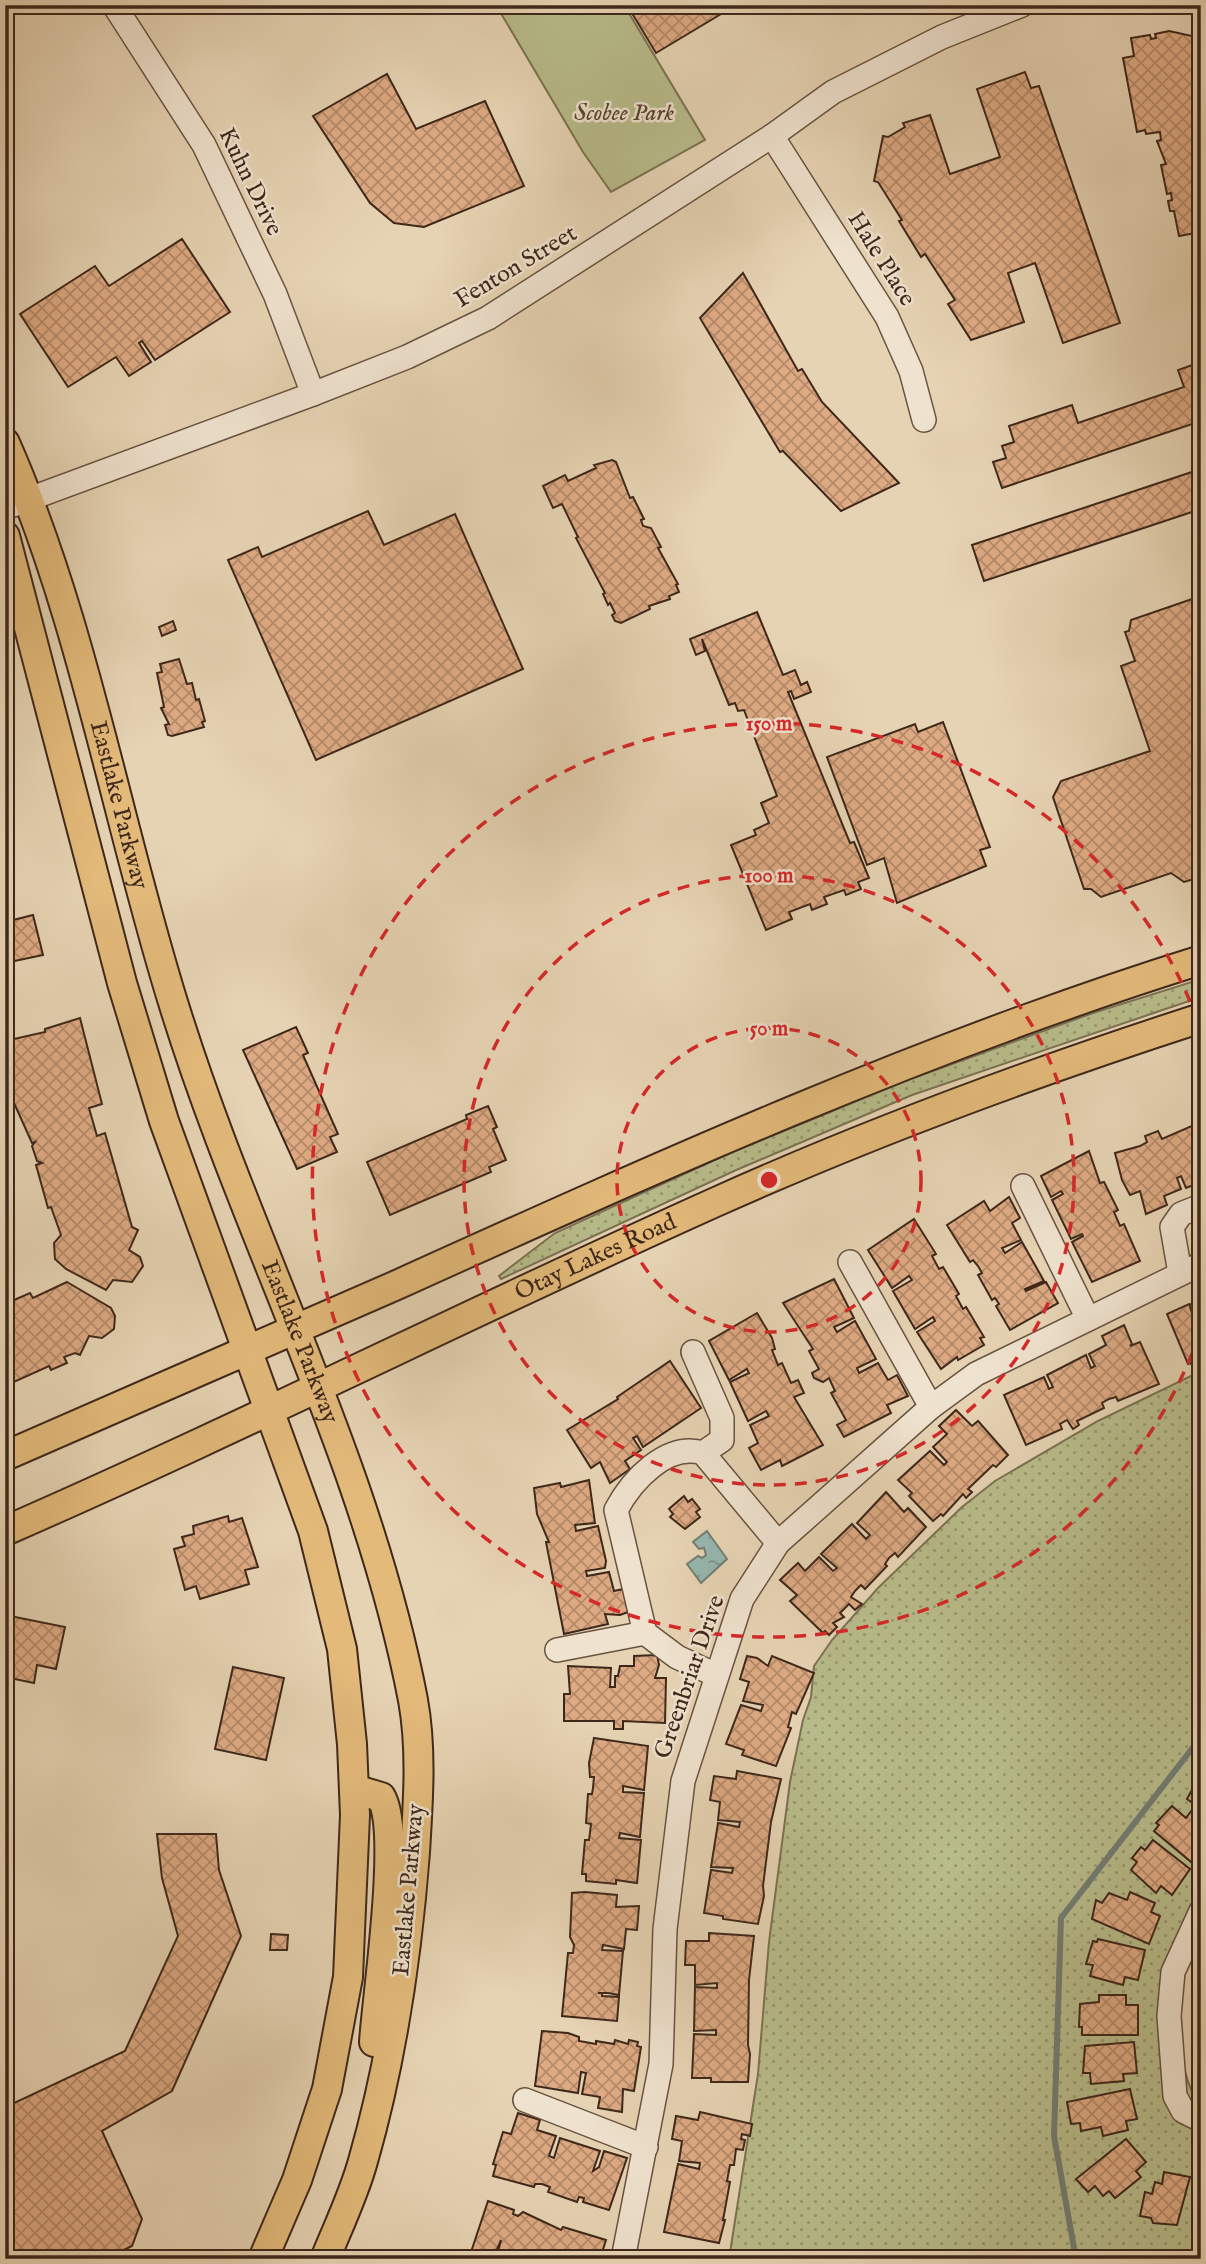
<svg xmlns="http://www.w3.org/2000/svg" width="1206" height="2264" viewBox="0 0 1206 2264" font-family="'IM FELL English',serif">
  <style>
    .grass { fill: url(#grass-dots); stroke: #7b7252; stroke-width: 2 }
    .green { fill: #b8bb8a; stroke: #7b7252; stroke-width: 2 }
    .water { fill: url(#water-ripples); stroke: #737e74; stroke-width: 2 }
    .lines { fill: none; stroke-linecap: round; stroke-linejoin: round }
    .stream { stroke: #737e74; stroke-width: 6 }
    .building { fill: url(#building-cross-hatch); stroke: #3e281b; stroke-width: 2 }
    .minor-casing { stroke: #685341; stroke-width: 26 }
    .major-casing { stroke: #3e281b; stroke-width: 32 }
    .minor { stroke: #efe2ce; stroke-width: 23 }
    .major { stroke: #e3ba7a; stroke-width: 28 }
    .ring { fill: none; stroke: #d62828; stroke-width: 3.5; stroke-dasharray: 12 9 }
    .labels { text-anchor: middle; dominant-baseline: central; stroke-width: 5; stroke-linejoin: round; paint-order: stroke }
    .park-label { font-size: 24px; font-style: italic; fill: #564531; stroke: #efe2ce }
    .street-label { font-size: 24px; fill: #3e281b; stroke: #efe2ce }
    .centre { fill: #d62828; stroke: #efe2ce; stroke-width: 3.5 }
    .ring-label { font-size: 21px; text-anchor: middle; font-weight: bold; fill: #d62828; stroke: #efe2ce; stroke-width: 5; stroke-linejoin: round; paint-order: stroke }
  </style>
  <defs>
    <pattern id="grass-dots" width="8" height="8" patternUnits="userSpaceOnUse" patternTransform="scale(1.75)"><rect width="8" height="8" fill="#b8bb8a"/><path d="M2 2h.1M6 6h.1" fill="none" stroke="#979870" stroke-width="1.8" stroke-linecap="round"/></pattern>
    <pattern id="water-ripples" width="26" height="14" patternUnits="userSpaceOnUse" patternTransform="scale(1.75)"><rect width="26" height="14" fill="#96b7af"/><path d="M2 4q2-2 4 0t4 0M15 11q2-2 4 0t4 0" fill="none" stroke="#7c958e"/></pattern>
    <pattern id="building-cross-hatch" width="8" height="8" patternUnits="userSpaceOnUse" patternTransform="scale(1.75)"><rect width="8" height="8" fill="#deaa83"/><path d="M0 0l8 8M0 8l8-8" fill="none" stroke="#b58a6a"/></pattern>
  </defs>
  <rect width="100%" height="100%" fill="#e6d3b3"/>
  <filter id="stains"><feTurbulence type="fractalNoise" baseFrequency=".00286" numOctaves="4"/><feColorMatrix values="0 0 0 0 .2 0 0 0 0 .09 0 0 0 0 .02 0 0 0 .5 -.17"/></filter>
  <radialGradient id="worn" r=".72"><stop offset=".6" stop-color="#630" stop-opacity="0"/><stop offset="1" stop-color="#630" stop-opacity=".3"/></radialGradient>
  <g class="grass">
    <path d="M1201,979V997L912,1095L734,1171L501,1279L499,1276L555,1233L730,1153L908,1080L1093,1013Z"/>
    <path d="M1201,1371V1929C1195,1946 1186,1963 1182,1980C1174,2015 1179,2078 1201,2107V2259H729L758,2074L769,1942L790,1782L803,1720L811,1697L814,1666L832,1640L878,1588L962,1507L995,1481L1098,1421Z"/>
  </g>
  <path class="green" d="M496,5H624L705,140L611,192L583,152Z"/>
  <path class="water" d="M707,1531L727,1559L701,1583L687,1564L698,1556L702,1558L706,1555L704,1548L699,1549L693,1542Z"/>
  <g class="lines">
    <path class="stream" d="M1076,2259L1054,2136L1061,1918L1201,1737"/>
  </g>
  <g class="building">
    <path d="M627,5H736L656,53Z"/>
    <path d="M1169,31L1201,38V232L1179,236L1174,211H1170L1168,201L1172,200L1171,193L1167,194L1161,165L1166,164L1157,141L1161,140L1160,132L1146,134L1145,130L1137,132L1123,58L1134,56L1131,38L1150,35L1151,39L1156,38L1155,34Z"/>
    <path d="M1025,72L1031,88L1039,86L1120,323L1063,343L1035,263L1008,273L1024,322L971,340L948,304L955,300L925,254L921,257L899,221L902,220L878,182L874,181L883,136L888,137L905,127L903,123L930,115L950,174L1000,157L977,89Z"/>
    <path d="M387,74L416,129L485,101L524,186L424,227L394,223L370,203L313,116Z"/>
    <path d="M182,239L230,312L155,360L142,341L139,343L151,362L129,376L116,357L68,387L20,314L95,266L109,286Z"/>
    <path d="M743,273L798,371L802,369L822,402L899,483L841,511L783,451L780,452L700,318Z"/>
    <path d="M1201,362V421L1002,488L993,462L1006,458L1002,446L1014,442L1009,426L1072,405L1078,423L1184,387L1178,370Z"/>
    <path d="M612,460L616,462L630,498L633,497L644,519L641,520L643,526L651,528L661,547L658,548L678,584L676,585L679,592L669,596L670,599L649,606L650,609L621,623L615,621L612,615L615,613L610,603L608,605L603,594L605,593L576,538L578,537L562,504L553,508L543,486L565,475L568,481L596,468L594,465Z"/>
    <path d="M1201,469V509L984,581L972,545Z"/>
    <path d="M368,511L384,545L455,514L523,669L316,760L228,560L258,547L262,557Z"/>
    <path d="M1201,596V877L1184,882L1171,873L1101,897L1091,889H1084L1053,797L1061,781L1150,751L1121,666L1135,661L1125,632L1129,631L1131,620Z"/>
    <path d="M757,612L783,675L795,670L801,685L807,682L811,692L794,699L791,691L788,692L850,843L854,842L869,878L858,882L861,889L846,895L844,890L824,897L827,904L812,910L810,904L789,912L792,919L766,930L731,845L756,835L754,830L769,823L761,803L777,796L744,710L738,711L735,703L729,705L702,639L705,651L696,655L690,639Z"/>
    <path d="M173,621L176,630L162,636L159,627Z"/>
    <path d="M179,659L187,684L192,683L196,700L199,699L205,721L202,722L204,727L172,736L168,735L165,725L169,724L161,708L164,707L157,673L162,672L160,664Z"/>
    <path d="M943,722L990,847L980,850L986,866L897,903L884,858L867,865L827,757L915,724L918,732Z"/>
    <path d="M33,915L43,955L5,963V922Z"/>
    <path d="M80,1018L102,1104L89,1108L97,1136L105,1133L132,1227L138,1230L129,1250L140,1257L143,1266L132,1282L113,1280L106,1290L66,1269L55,1259L54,1243L61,1235L51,1207L48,1208L36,1165L42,1163L37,1161L32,1146L35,1142L32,1143L5,1083V1041L45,1032V1029Z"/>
    <path d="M296,1027L308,1053L303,1055L338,1134L330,1137L337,1152L297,1169L243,1050Z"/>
    <path d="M488,1106L497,1127L493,1129L506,1160L489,1167L491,1172L390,1215L367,1162L467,1119L466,1115Z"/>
    <path d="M1201,1122V1182L1186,1188L1181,1176L1177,1178L1181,1189L1164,1196L1167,1205L1146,1214L1140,1191L1130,1195L1122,1180L1115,1153L1140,1146L1147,1142L1145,1136L1158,1131L1162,1139Z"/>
    <path d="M1089,1151L1100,1183L1104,1182L1118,1210L1114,1212L1120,1226L1124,1224L1140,1261L1092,1282L1072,1242L1083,1236L1082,1234L1071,1239L1052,1200L1063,1194L1061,1191L1051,1197L1041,1176Z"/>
    <path d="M1009,1197L1020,1218L1012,1223L1021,1240L1002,1248L1005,1253L1022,1242L1044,1281L1025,1289L1026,1291L1046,1282L1058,1303L1010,1330L996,1306L999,1304L995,1298L992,1300L978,1275L982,1273L978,1266L973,1260L970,1262L947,1225L984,1201L990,1211Z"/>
    <path d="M914,1219L936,1254L932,1256L939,1269L943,1267L959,1294L956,1296L963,1309L966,1307L984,1337L980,1338L984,1345L958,1360L957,1357L941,1369L917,1332L935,1321L933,1317L915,1329L893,1291L912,1280L909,1276L892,1288L868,1250Z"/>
    <path d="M834,1279L854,1318L834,1327L837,1332L855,1321L876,1359L857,1368L859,1373L878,1363L888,1380L897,1375L908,1396L887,1405L891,1413L844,1437L837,1425L846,1420L831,1393L835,1391L829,1378L823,1382L814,1378L812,1373L819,1369L809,1351L813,1349L783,1303Z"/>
    <path d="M67,1282L111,1308L115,1316L114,1329L102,1338L89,1336L80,1355L75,1353L64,1357L67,1363L51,1370L49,1366L5,1386V1304L30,1293L33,1298Z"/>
    <path d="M1199,1299H1201V1366L1193,1368L1191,1363L1188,1364L1167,1314L1189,1304L1193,1316L1197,1314L1191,1304Z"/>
    <path d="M757,1313L772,1338L775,1349L772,1350L778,1365L782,1363L791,1383L798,1380L804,1393L794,1397L823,1445L782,1466L780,1460L761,1470L749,1448L758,1443L750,1425L769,1416L766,1411L748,1421L730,1382L749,1373L747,1369L729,1380L709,1341Z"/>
    <path d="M1124,1325L1132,1344L1130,1346L1140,1342L1159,1384L1118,1401L1116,1397L1109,1399L1102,1403L1104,1408L1077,1421L1079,1425L1073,1429L1067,1420L1060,1424L1062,1429L1026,1445L1004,1395L1044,1377L1049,1389L1053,1387L1047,1375L1086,1355L1091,1368L1095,1366L1089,1354L1106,1345L1102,1336Z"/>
    <path d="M670,1361L701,1408L643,1447L637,1436L633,1438L641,1450L625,1461L630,1469L610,1483L600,1462L591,1468L567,1430L618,1399L617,1397Z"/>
    <path d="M956,1410L972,1426L978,1421L1008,1455L996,1467L993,1465L968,1489L972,1492L966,1498L963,1494L943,1516L941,1514L933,1521L909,1496L912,1493L898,1480L930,1451L944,1465L947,1462L933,1447L947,1434L939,1426Z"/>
    <path d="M589,1480L595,1523L575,1525L576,1531L598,1526L606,1561L605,1568L586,1571L587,1576L609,1572L614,1591L623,1589L628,1612L620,1615L605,1614L608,1624L564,1634L546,1542H549L537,1514L534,1488L560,1483L561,1487Z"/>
    <path d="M886,1492L904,1512L908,1508L926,1527L898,1557L895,1553L889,1558L885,1564L887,1566L865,1589L861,1585L855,1591L851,1597L862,1604L855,1610L849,1604L840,1613L844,1617L833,1623L837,1627L829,1635L825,1631L823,1633L790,1601L797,1595L780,1580L798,1563L805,1571L819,1557L833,1571L837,1568L821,1554L852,1524L866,1539L870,1535L857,1523Z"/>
    <path d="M684,1496L688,1502L692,1499L700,1509L696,1512L700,1517L685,1529L670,1517L673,1514L669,1509Z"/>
    <path d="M228,1516L229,1522L242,1518L258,1567L245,1570L249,1584L200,1599L196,1586L185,1590L174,1549L185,1546L182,1537L194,1534L193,1526Z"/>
    <path d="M5,1615L65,1627L56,1669L37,1665L34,1683L5,1677Z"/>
    <path d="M657,1655L659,1665L655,1678H666L665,1723L623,1721V1729H614V1721H564V1694H570L568,1666L611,1668L610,1687H615V1676H618L620,1666H634V1656Z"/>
    <path d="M747,1656L757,1658L768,1666L772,1656L814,1673L796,1714L792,1712L788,1727L791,1728L776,1766L742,1755L744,1750L726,1744L741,1705L761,1711L763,1705L743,1701L749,1682L740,1679Z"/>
    <path d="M233,1667L284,1678L266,1760L215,1749Z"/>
    <path d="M594,1738L648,1746L644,1790L623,1786V1792L644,1793L640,1837L620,1833L619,1838L641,1840L637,1883L616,1880V1884L586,1881V1874H582L585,1840H589L591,1824L586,1823L588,1794H592L593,1788L594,1777H590L589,1763Z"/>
    <path d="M737,1771L781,1779L771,1822L763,1886L764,1896L758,1924L723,1919V1916L704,1913L711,1870L732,1873L733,1868L711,1867L718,1823L739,1827L740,1822L718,1820L720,1802L710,1800L714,1776L736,1779Z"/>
    <path d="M1198,1779H1201V1809L1187,1799Z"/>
    <path d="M1172,1806L1186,1818L1192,1810L1201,1817V1860L1196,1866L1154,1831L1159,1825L1156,1823Z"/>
    <path d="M157,1834H216L219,1870L241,1936L172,2091L102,2131L142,2219L132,2246L105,2259H5V2099L8,2106L125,2051L178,1936L162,1878Z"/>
    <path d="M1153,1840L1190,1869L1172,1895L1161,1886L1156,1893L1131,1870L1137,1862L1132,1858L1141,1847L1145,1850Z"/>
    <path d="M585,1892L617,1895L616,1907L639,1906L637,1930L626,1929L624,1949L603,1945L602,1950L623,1951L619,1995L608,1993H598H602V1996L619,1997L617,2021L562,2016L568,1953H573L574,1945L570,1937L572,1893Z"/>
    <path d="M1130,1892L1155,1903L1151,1912L1160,1916L1149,1944L1092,1919L1096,1900L1102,1903L1109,1893L1127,1900Z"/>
    <path d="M709,1933L754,1936L749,1980L748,2045L750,2054L748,2082H711V2078H692L694,2034L716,2035V2030L694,2031L695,1987L717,1988V1983L695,1985V1965H685L686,1941H709Z"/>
    <path d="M271,1934L288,1935L287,1950H270Z"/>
    <path d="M1098,1939L1145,1950L1138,1980L1125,1977L1123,1985L1090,1976L1093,1965L1086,1964L1093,1941L1097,1942Z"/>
    <path d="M1099,1995H1126V2005H1138V2035H1082V2027H1079L1080,2004L1099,2002Z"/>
    <path d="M542,2031L568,2033L579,2037V2041L596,2044V2041L614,2044L615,2040L628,2044L629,2040L638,2042L637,2046L641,2047L634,2091L623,2089L622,2112L598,2108L600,2097L582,2094L586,2073L581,2072L578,2093L535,2086Z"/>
    <path d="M1134,2042L1137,2073L1123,2074L1124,2081L1091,2084L1090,2073H1083L1085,2046Z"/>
    <path d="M1130,2089L1137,2119L1126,2121L1128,2130L1103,2136L1101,2127L1081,2131L1080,2123L1071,2124L1067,2102Z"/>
    <path d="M700,2112L752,2124L750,2136L742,2134L741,2139L745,2140L743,2150L736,2149L734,2165H730L727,2181L730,2182L723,2220H725L719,2243L664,2232L678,2164L699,2169L700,2163L679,2161L682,2141L672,2139L676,2116L698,2120Z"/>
    <path d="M518,2113L540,2120L537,2130L556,2136L549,2156L554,2158L560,2138L600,2151L593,2171L599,2167L604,2151L627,2158L609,2210L583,2202L584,2198L579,2197L577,2202L548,2192L550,2187L542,2184H535L534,2187L493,2176L496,2165L493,2164L503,2132L511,2134Z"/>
    <path d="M1126,2139L1146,2162L1136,2171L1141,2177L1115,2198L1109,2191L1103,2196L1095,2186L1088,2192L1076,2179Z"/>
    <path d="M1164,2172L1190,2177L1177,2225L1153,2223L1151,2218L1140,2216L1145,2192L1152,2194L1155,2182L1162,2184Z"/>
    <path d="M488,2201L514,2210L513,2214L518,2216L523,2212L561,2230L563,2227L606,2240L600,2259H546L542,2255L540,2259H496L501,2240L493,2259L471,2252Z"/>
  </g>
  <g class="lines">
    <defs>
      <g id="minor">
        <path d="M114,5L204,145L275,294L313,394"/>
        <path d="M772,136L887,317L911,371L924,420"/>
        <path d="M5,508L313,394L407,357L488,318L772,136L833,92L942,37L1022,5"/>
        <path d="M1023,1186L1088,1319"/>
        <path d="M850,1262L931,1407"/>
        <path d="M1180,1273L1172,1227L1181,1214L1201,1206"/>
        <path d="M693,1352L722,1418V1440L703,1453"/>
        <path d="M557,1650L645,1633"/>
        <path d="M716,1675L677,1657L645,1633L616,1510C632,1480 667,1442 703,1453L778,1543"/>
        <path d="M1201,1911L1173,1972L1169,2016L1175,2096L1183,2111L1201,2120"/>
        <path d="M525,2100L646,2147"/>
        <path d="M623,2259L661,2064L665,1929L683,1781L742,1599L778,1543L931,1407L976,1374L1201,1264"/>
      </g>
      <g id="major">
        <path id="s1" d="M5,443C83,620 115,814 172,999C244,1235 366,1455 413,1700C422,1749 418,1803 415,1852C407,1957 392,2060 363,2161C354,2194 338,2227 325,2259"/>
        <path d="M5,536L122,983L164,1121L313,1531L342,1649L352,1744L355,1815L348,1977L327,2089L297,2180L263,2259"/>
        <path d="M5,1456C136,1398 268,1342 399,1284C662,1165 925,1046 1201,960"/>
        <path id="s2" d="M5,1531C245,1426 479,1308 718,1201C874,1131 1037,1071 1201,1018"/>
        <path d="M354,1789L381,1797C402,1831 377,1995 374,2042"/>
      </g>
    </defs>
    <use href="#minor" class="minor-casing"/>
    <use href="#major" class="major-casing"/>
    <use href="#minor" class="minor"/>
    <use href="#major" class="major"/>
  </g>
  <g class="ring">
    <circle cx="769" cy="1180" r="152"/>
    <circle cx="769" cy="1180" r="305"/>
    <path d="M1200 1333A457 457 0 1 1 1200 1027"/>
  </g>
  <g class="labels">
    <g class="park-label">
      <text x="624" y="113">Scobee Park</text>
    </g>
    <g class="street-label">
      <text transform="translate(250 182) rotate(64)">Kuhn Drive</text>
      <text transform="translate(881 259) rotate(58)">Hale Place</text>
      <text transform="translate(516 267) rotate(-31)">Fenton Street</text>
      <text stroke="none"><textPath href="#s1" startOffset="380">Eastlake Parkway</textPath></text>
      <text stroke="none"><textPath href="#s2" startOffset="651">Otay Lakes Road</textPath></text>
      <text stroke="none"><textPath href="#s1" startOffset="947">Eastlake Parkway</textPath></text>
      <text transform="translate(690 1677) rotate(-71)">Greenbriar Drive</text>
      <text transform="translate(409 1890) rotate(-85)">Eastlake Parkway</text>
    </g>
  </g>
  <circle cx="769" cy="1180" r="10" class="centre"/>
  <g class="ring-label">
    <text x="769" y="730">150 m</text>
    <text x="769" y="882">100 m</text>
    <text x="769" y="1035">50 m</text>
  </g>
  <rect width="1206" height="2264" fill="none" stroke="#e6d3b3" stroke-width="28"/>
  <rect x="7" y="7" width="1192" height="2250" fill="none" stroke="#3e281b" stroke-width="3.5"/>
  <rect x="14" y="14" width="1178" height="2236" fill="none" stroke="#3e281b" stroke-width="2"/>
  <rect width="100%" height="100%" filter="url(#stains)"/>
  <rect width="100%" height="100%" fill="url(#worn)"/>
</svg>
